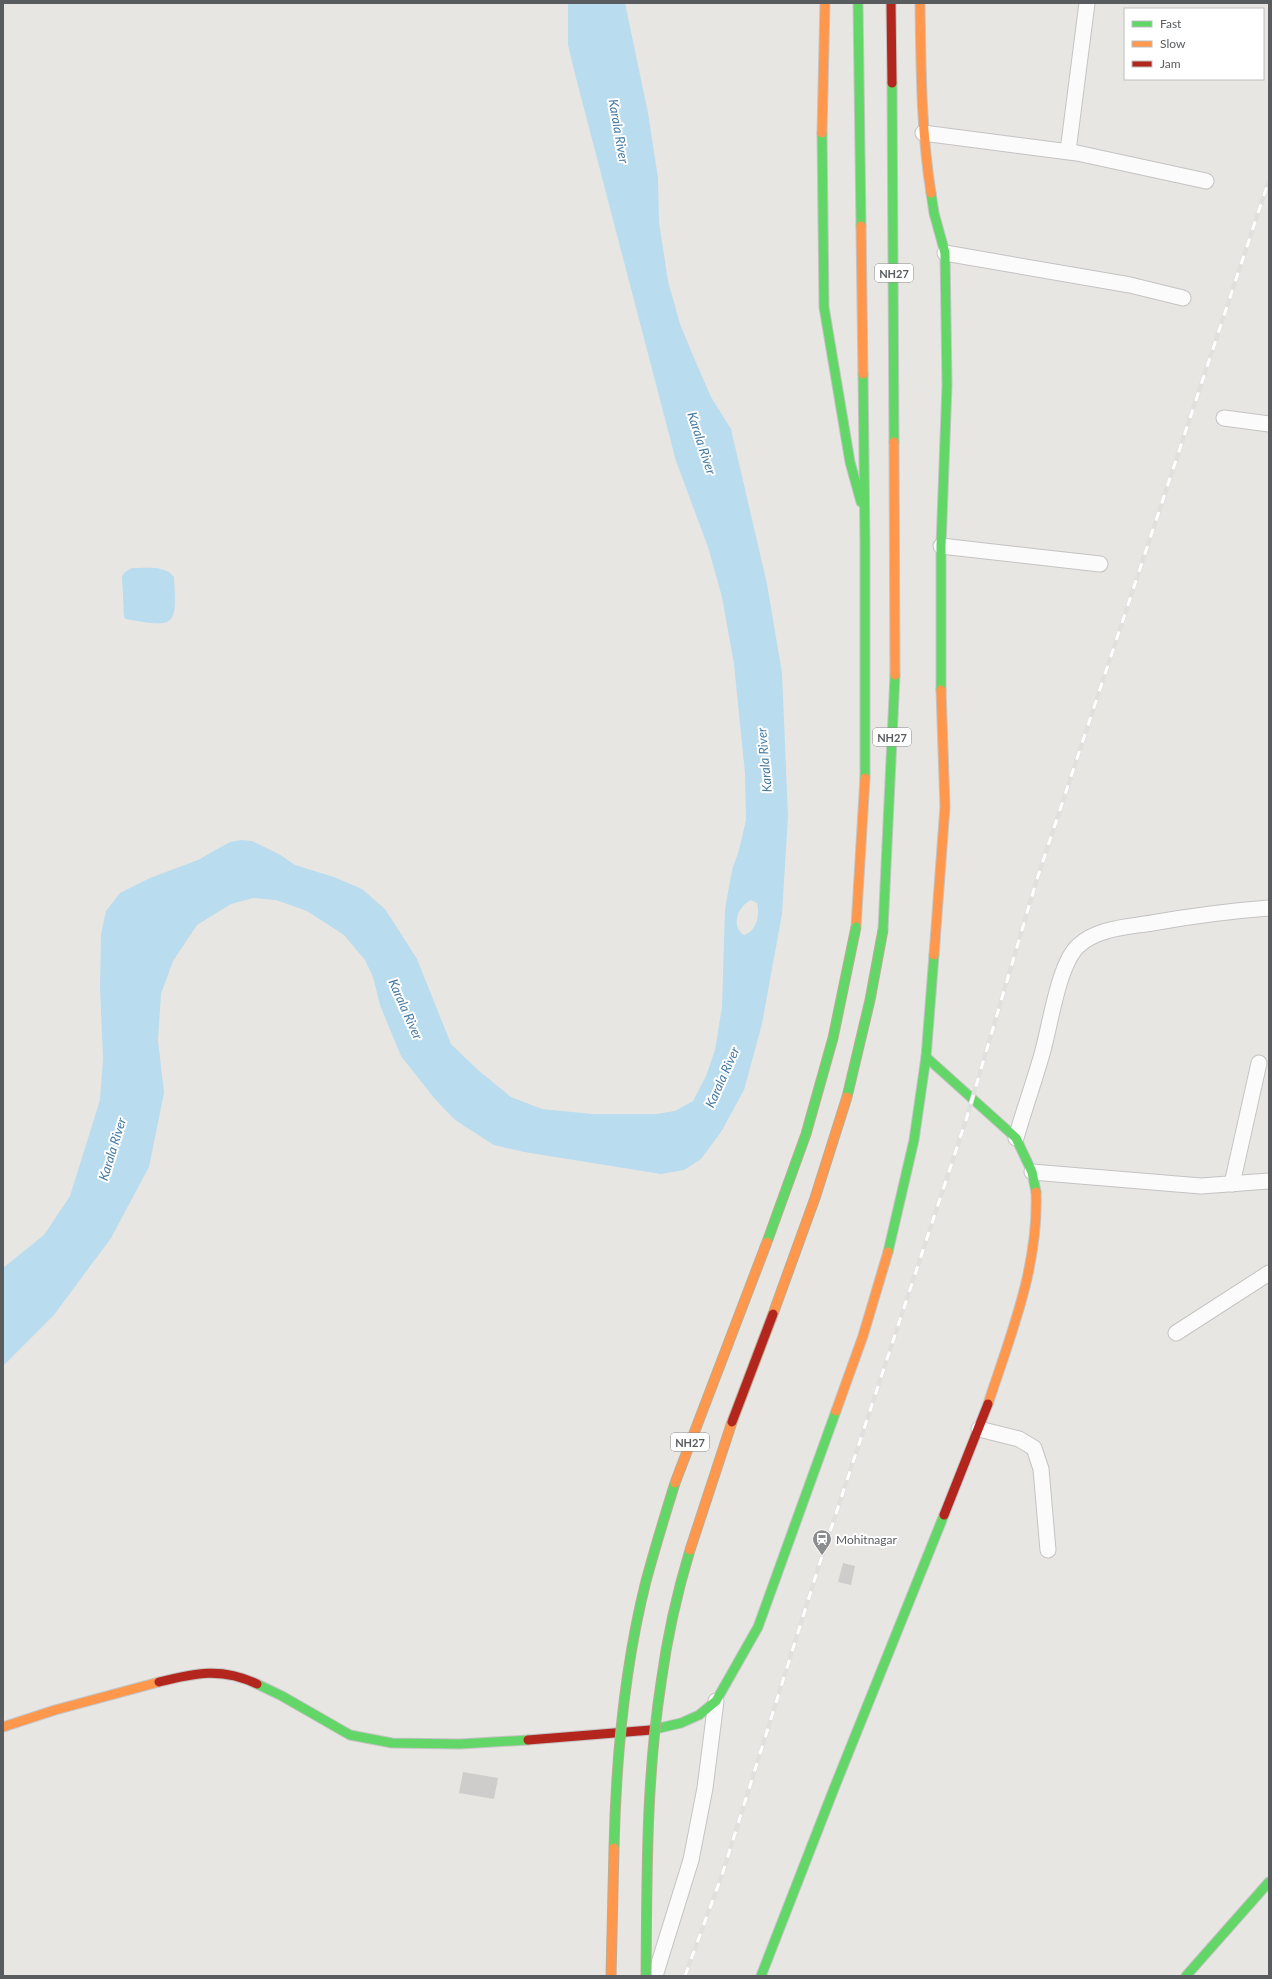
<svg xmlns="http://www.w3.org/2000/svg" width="1272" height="1979" viewBox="0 0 1272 1979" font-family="Lato,sans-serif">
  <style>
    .water { fill: #b9dcef; fill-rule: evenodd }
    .building { fill: #cecdcb }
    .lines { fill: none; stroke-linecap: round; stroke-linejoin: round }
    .street-casing { stroke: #c4c3c3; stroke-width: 17 }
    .fast-casing { stroke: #c3c3c3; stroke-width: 11 }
    .slow-casing { stroke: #c3c3c3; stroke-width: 11 }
    .jam-casing { stroke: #c3c3c3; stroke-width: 11 }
    .street { stroke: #fcfbfb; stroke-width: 15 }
    .fast { stroke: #63d668; stroke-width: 9 }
    .slow { stroke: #ff974d; stroke-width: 9 }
    .jam { stroke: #b3261e; stroke-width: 9 }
    .rail-casing { stroke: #e0e0df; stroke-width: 4.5 }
    .rail { stroke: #fff; stroke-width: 3; stroke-dasharray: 9; stroke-linecap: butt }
    .fast-bridge-casing { stroke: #bbac94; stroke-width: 11; stroke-linecap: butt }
    .slow-bridge-casing { stroke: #bbac94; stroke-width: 11; stroke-linecap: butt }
    .jam-bridge-casing { stroke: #bbac94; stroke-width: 11; stroke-linecap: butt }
    .fast-bridge { stroke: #63d668; stroke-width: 9 }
    .slow-bridge { stroke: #ff974d; stroke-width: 9 }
    .jam-bridge { stroke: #b3261e; stroke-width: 9 }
    .labels { text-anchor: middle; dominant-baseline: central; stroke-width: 4; stroke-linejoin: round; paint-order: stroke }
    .shield { fill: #fff; stroke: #8b8d8f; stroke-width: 1 }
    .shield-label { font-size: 11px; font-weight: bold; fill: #595c5f }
    .poi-label { font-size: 12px; fill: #595c5f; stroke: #fff; text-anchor: start }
    .water-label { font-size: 13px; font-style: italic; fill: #467ba4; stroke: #fff }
  </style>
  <rect width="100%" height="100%" fill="#e8e6e2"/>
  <g class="water">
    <path d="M568,3H625L648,113L658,178L659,222L668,281L680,324L694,358L711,397L731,429L767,584L782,673L788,816L782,914L762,1024L744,1090L721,1132L701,1159L684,1170L661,1174L524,1152L494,1145L455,1120L434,1098L401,1056L380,1005L373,977L365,960L344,935L307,911L276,900L253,898L231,904L197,925L173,961L161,994L158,1040L164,1093L149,1167L111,1238L54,1315L3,1366V1268L44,1235L70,1196L100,1100L103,1058L100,987L101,934L106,911L120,893L150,878L198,860L230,842L241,840L252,841L279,854L295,865L334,877L362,889L385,909L417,959L451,1044L478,1070L511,1097L542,1109L592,1114H656L675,1111L693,1101L706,1076L715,1050L722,1007L725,909L732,870L739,850L746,820L745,773L734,664L722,597L708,547L676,461L575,74L568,45ZM751,900L757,903C760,914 757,931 744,935C730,926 738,906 751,900Z"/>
    <path d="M132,568C145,568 166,565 174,577C177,627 176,628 126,619L124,617L122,576L125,572Z"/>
  </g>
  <g class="building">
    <path d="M843,1563L855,1566L851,1585L838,1582Z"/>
    <path d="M463,1772L498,1778L494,1799L459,1793Z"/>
  </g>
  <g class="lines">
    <defs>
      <g id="street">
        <path d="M923,133L1077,153L1206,181"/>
        <path d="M1068,151L1087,3"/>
        <path d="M945,253L1130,285L1183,298"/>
        <path d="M1224,418L1269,424"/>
        <path d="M941,546L1100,564"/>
        <path d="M1016,1138C1024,1110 1034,1082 1042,1054C1050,1027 1058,965 1078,946C1097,928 1128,927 1152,923C1191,916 1229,911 1269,908"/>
        <path d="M1032,1172L1201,1186L1269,1181"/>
        <path d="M1232,1184L1259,1063"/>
        <path d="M1176,1333L1269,1273"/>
        <path d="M979,1429L1019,1439L1034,1448L1041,1469L1048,1550"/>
        <path d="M655,1976L691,1860L705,1788L716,1701"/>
      </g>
      <g id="fast">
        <path d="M858,3L861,226"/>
        <path d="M892,83L894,442"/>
        <path d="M822,133L824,307L850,462L861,502"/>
        <path d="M931,193L934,213L945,253L947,385L941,546V690"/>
        <path d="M863,374L865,543V778"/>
        <path d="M883,930L895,675"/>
        <path d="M926,1057L1016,1138L1032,1172L1036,1192"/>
        <path d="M888,1252L914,1140L926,1057L934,955"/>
        <path d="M257,1684L282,1696L350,1735L392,1743L460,1744L528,1740"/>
        <path d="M651,1730L681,1723L699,1715L716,1701L758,1627L836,1411"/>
        <path d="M761,1976L835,1786L944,1515"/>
        <path d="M1186,1976L1269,1882"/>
      </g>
      <g id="slow">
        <path d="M920,3C921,67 921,130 931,193"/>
        <path d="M822,133L825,3"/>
        <path d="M861,226L863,374"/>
        <path d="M894,442L895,675"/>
        <path d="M856,927L865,778"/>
        <path d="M934,955L945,807L941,690"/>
        <path d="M988,1404C1011,1334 1039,1266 1036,1192"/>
        <path d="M836,1411L863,1336L888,1252"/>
        <path d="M3,1727L55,1710L159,1682"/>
      </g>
      <g id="jam">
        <path d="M891,3L892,83"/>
        <path d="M944,1515L988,1404"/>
        <path d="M159,1682C195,1673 222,1667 257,1684"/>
        <path d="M528,1740L651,1730"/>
      </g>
    </defs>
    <use href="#street" class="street-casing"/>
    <use href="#fast" class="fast-casing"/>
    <use href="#slow" class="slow-casing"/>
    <use href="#jam" class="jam-casing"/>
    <use href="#street" class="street"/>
    <use href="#fast" class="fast"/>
    <use href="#slow" class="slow"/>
    <use href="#jam" class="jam"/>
    <defs>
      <path id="rail" d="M685,1976L722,1875L822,1556L966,1120L1037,879L1269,180"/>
    </defs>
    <use href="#rail" class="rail-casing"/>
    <use href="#rail" class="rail"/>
    <defs>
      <g id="fast-bridge">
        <path d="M847,1097L870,1000L883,930"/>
        <path d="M767,1242L806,1134L833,1038L856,927"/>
        <path d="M614,1848C616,1759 624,1668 646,1581C655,1548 665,1515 675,1483"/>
        <path d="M646,1976C647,1878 646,1780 661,1683C667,1638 677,1593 690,1550"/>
      </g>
      <g id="slow-bridge">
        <path d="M773,1314L815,1198L847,1097"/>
        <path d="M675,1483L767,1242"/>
        <path d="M690,1550L732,1422"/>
        <path d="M611,1976L614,1848"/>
      </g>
      <path id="jam-bridge" d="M732,1422L773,1314"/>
    </defs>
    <use href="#fast-bridge" class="fast-bridge-casing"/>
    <use href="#slow-bridge" class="slow-bridge-casing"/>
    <use href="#jam-bridge" class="jam-bridge-casing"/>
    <use href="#fast-bridge" class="fast-bridge"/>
    <use href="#slow-bridge" class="slow-bridge"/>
    <use href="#jam-bridge" class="jam-bridge"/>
  </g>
  <defs>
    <symbol id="station-pin" viewBox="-11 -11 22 30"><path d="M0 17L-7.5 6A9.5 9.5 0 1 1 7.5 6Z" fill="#8b8c8d" stroke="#fff"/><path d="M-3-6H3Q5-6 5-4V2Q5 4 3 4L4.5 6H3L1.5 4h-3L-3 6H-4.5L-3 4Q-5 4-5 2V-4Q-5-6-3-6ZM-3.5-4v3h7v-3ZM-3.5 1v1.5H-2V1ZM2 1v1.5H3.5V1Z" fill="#fff"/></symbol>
  </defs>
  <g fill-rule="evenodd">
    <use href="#station-pin" x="811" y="1528" width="22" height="30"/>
  </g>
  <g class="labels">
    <g class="shield">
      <rect x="875" y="264" width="38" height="18" rx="3"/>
      <rect x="873" y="728" width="38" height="18" rx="3"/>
      <rect x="671" y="1433" width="38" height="18" rx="3"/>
    </g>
    <g class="shield-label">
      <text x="894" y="273">NH27</text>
      <text x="892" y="737">NH27</text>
      <text x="690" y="1442">NH27</text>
    </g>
    <g class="poi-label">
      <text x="836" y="1539">Mohitnagar</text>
    </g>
    <g class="water-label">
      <text transform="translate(619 131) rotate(80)">Karala River</text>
      <text transform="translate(702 443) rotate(72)">Karala River</text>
      <text transform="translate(764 760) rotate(-95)">Karala River</text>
      <text transform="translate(406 1009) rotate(66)">Karala River</text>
      <text transform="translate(722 1077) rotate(-66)">Karala River</text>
      <text transform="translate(112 1149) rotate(-73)">Karala River</text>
    </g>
  </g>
  <rect width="1272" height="1979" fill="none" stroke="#595c5f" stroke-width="8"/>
  <rect x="1124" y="8" width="140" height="72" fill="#ffffff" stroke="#bdbebf"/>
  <rect x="1132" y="21" width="20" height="6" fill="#63d668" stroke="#bdbebf"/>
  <text x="1160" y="28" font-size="12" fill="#595c5f">Fast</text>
  <rect x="1132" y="41" width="20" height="6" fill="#ff974d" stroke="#bdbebf"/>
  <text x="1160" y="48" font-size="12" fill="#595c5f">Slow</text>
  <rect x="1132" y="61" width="20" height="6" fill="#b3261e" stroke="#bdbebf"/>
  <text x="1160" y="68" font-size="12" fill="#595c5f">Jam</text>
</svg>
